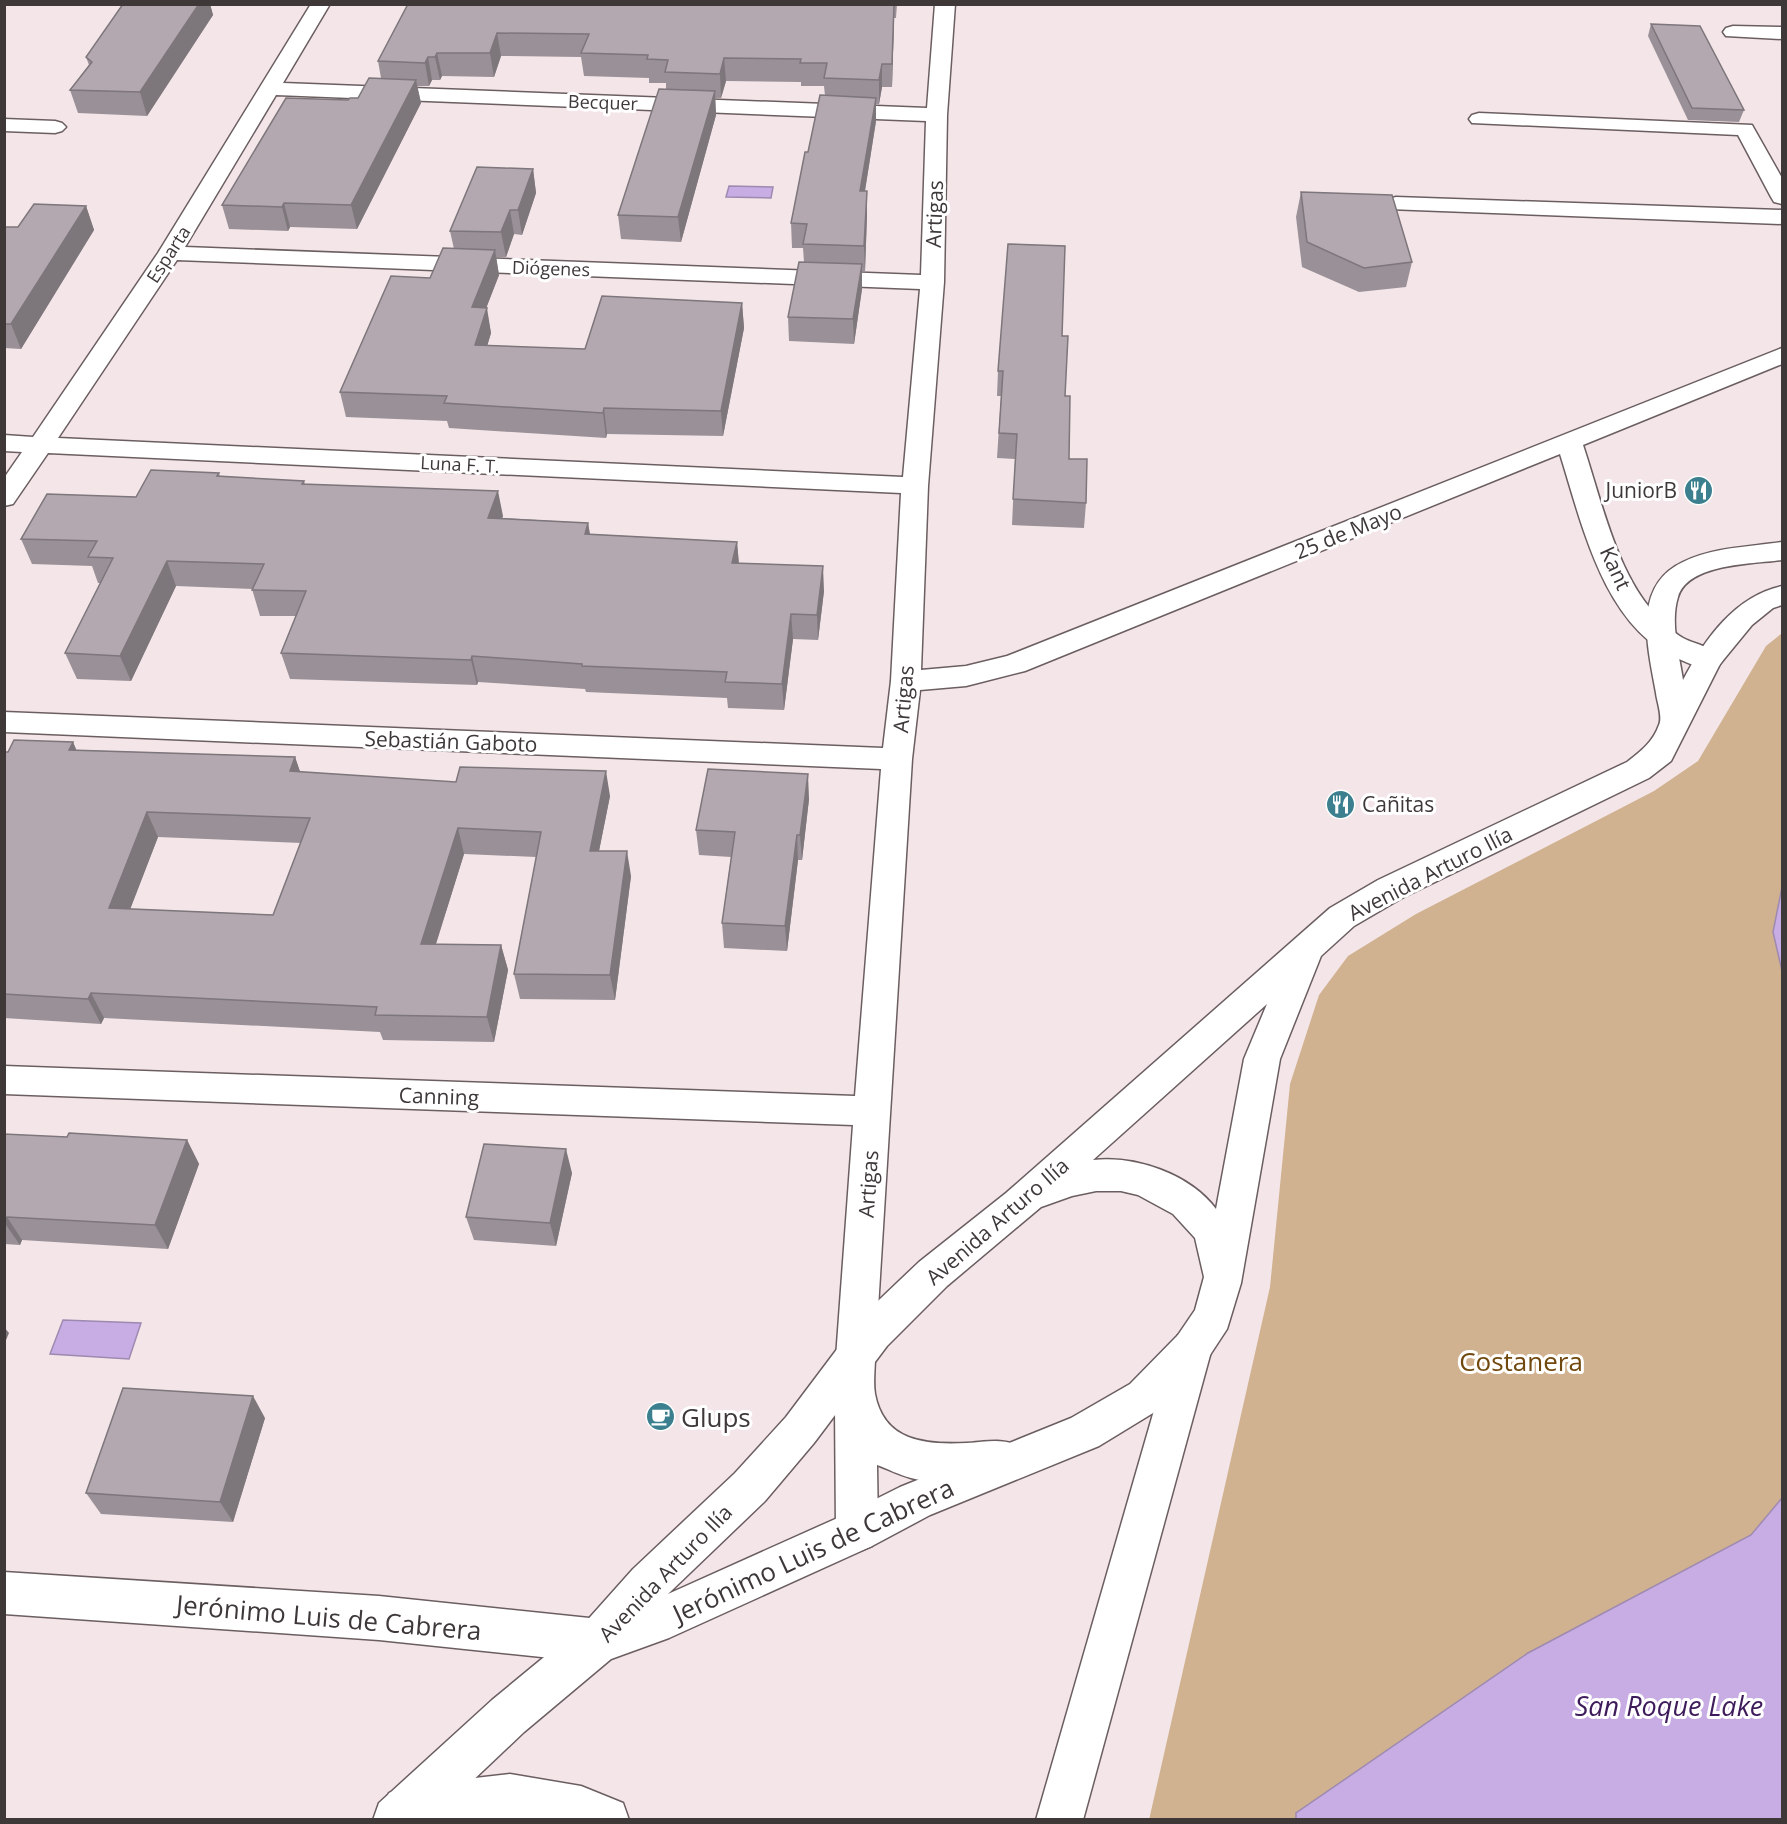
<svg xmlns="http://www.w3.org/2000/svg" width="1787" height="1824" viewBox="0 0 1787 1824" font-family="'Open Sans',sans-serif">
  <style>
    .green { fill: #d0b291 }
    .water { fill: #c7ade3; stroke: #9e8ab0; stroke-width: 1.5 }
    .lines { fill: none; stroke-linecap: round; stroke-linejoin: round }
    .pedestrian-casing { stroke: #6b5e60; stroke-width: 3 }
    .minor-casing { stroke: #6b5e60; stroke-width: 3 }
    .secondary-casing { stroke: #6b5e60; stroke-width: 3 }
    .pedestrian { fill: #fff; fill-rule: evenodd }
    .minor { fill: #fff; fill-rule: evenodd }
    .secondary { fill: #fff; fill-rule: evenodd }
    .wall { fill: #9a9097; fill-rule: evenodd }
    .shaded-wall { fill: #7d767b }
    .building { fill: #b3a8b0; stroke: #7d767b; stroke-width: 1.5; fill-rule: evenodd }
    .labels { text-anchor: middle; dominant-baseline: central; stroke-width: 6; stroke-linejoin: round; paint-order: stroke }
    .far-street-label { font-size: 18px; fill: #3e3839; stroke: #fff }
    .street-label { font-size: 21px; fill: #3e3839; stroke: #fff }
    .poi-label { font-size: 21px; fill: #3e3839; stroke: #fff; text-anchor: end }
    .near-park-label { font-size: 26px; fill: #71480d; stroke: #fff }
    .near-poi-label { font-size: 26px; fill: #3e3839; stroke: #fff; text-anchor: start }
    .near-street-label { font-size: 26px; fill: #3e3839; stroke: #fff }
    .near-water-label { font-size: 27px; font-style: italic; fill: #3e1b5a; stroke: #fff }
  </style>
  <rect width="100%" height="100%" fill="#f4e6e8"/>
  <path class="green" d="M1782,633V887L1773,932L1782,971V1498L1751,1535L1528,1653L1296,1813V1819L1149,1820L1270,1287L1290,1084L1319,995L1348,956L1416,914L1654,791L1698,761L1766,646Z"/>
  <g class="water">
    <path d="M729,186L773,187L771,198L726,197Z"/>
    <path d="M1782,887V971L1773,932Z"/>
    <path d="M63,1320L141,1323L129,1359L50,1354Z"/>
    <path d="M1782,1498V1819H1296V1813L1528,1653L1751,1535Z"/>
  </g>
  <g class="lines">
    <defs>
      <g id="pedestrian">
        <path d="M1192,1330L1206,1335L1212,1348L1083,1820H1036L1172,1348L1178,1335Z"/>
        <path d="M510,1774L581,1786L623,1803L629,1820H386L382,1809L389,1793L405,1786Z"/>
      </g>
      <g id="minor">
        <path d="M311,4H330L283,83L927,108L935,4H955L947,115L944,282L928,486L921,670L966,666L1007,656L1782,348V364L1583,445C1601,499 1617,576 1658,617C1666,625 1674,633 1683,638C1696,645 1715,647 1723,660L1718,667C1704,671 1693,665 1679,659C1604,628 1582,524 1560,454L1025,671L966,686L920,690L912,759L875,1357C875,1369 873,1382 875,1394C884,1442 926,1445 967,1443C985,1442 999,1438 1017,1445L1023,1459L1017,1473C985,1485 944,1487 911,1478C899,1475 888,1469 877,1465L878,1531L872,1546L857,1552L842,1546L836,1531L835,1407L837,1402L834,1385L853,1125L4,1094V1066L855,1096L881,769L4,732V712L883,748L891,681L901,493L48,453L13,504L4,506V478L22,452L4,451V435L33,437L158,253ZM276,95L926,121L921,275L185,247ZM177,260L920,289L903,477L58,438Z"/>
        <path d="M1733,26L1782,27V39L1726,36L1723,32L1726,28Z"/>
        <path d="M1479,113L1752,125L1782,178V204L1774,202L1771,197L1738,135L1472,123L1469,119L1472,115Z"/>
        <path d="M4,119L55,121L62,123L66,127L62,131L55,133L4,131Z"/>
        <path d="M1396,197L1782,210V224L1388,209L1385,204L1388,199Z"/>
        <path d="M4,1572L379,1596L599,1619L615,1625L621,1641L615,1657L599,1663L379,1640L4,1614Z"/>
      </g>
      <path id="secondary" d="M1782,542V560C1755,564 1688,563 1678,597C1670,622 1679,654 1683,680C1705,639 1735,596 1782,586V605L1773,608L1752,625L1720,664L1671,761L1649,778L1402,898L1354,926L1321,956L1280,1059L1241,1283L1227,1329L1206,1361L1158,1410L1099,1446L930,1515L872,1546L669,1638L611,1659L524,1732L431,1820H373L379,1803L492,1700L583,1625L633,1569L735,1473L786,1417L859,1320L879,1300L919,1262L1006,1193L1330,908L1378,880L1627,762C1641,751 1653,742 1659,725C1663,717 1657,702 1656,693C1648,648 1631,586 1683,562C1714,547 1749,547 1782,542ZM1267,1004L1244,1059L1216,1209C1190,1174 1135,1155 1093,1160ZM1096,1191H1121L1138,1195L1173,1214L1195,1238L1204,1277L1195,1310L1178,1335L1130,1384L1071,1418L900,1487L842,1516L668,1594L765,1501L814,1443L887,1346L947,1286L1041,1207L1072,1196Z"/>
    </defs>
    <use href="#pedestrian" class="pedestrian-casing"/>
    <use href="#minor" class="minor-casing"/>
    <use href="#secondary" class="secondary-casing"/>
    <use href="#pedestrian" class="pedestrian"/>
    <use href="#minor" class="minor"/>
    <use href="#secondary" class="secondary"/>
  </g>
  <g class="wall">
    <path d="M123,4H210L213,15L147,116L78,113L70,90L89,65L86,57Z"/>
    <path d="M408,4H897L896,18H894L892,87H882L879,104H876V121L865,191L867,215L865,271H862V289L854,344L789,341L788,317L804,262L803,248H792L791,223L808,152L825,96L824,86H801V82L726,81L721,98H715L716,115L681,242L621,239L618,215L666,89V83H649V78L584,76L581,57L501,56L494,77L442,76L440,80H432L429,86H417L421,103L357,229L290,227L288,231L229,229L222,205L348,100L358,98L381,78L378,61Z"/>
    <path d="M1651,24L1744,110L1739,122L1688,120L1648,36Z"/>
    <path d="M533,169L536,193L522,235L514,234L506,257H496L499,275L486,308L491,333L487,346L585,349L742,303L744,328L723,436L607,434L606,438L449,428L447,421L346,417L340,392L454,249L450,231Z"/>
    <path d="M1301,192L1412,262L1406,287L1359,292L1302,267L1296,217Z"/>
    <path d="M86,206L94,230L21,349L4,348V227H18Z"/>
    <path d="M1062,336L1069,459L1086,503L1084,528L1012,525L1015,459L997,458L1001,396H997L998,371Z"/>
    <path d="M219,473L220,477L304,481L305,484L503,516L502,518L588,523L590,534L737,542L739,563L824,591L818,640L793,639L784,710L728,708L727,698L586,692L585,689L478,682L477,685L290,679L281,653L296,616H260L252,589L176,586L131,681L77,679L65,653L101,583H98L92,566L32,564L21,539L136,497Z"/>
    <path d="M73,742L76,750L295,757L300,772L610,796L599,851L631,876L615,1000L520,999L514,974L536,857L464,854L436,944L501,945L508,970L494,1042L383,1040L380,1032L104,1018L101,1024L4,1018V752H8ZM158,837L301,843L273,915L130,909Z"/>
    <path d="M809,799L802,860H798L787,951L724,948L722,923L731,857L699,855L696,830Z"/>
    <path d="M4,1134L67,1137L187,1140L199,1164L168,1249L22,1240L20,1245L4,1244Z"/>
    <path d="M572,1173L556,1246L474,1240L466,1217Z"/>
    <path d="M265,1418L233,1522L101,1514L86,1493Z"/>
  </g>
  <g class="shaded-wall">
    <path d="M199,4H210L213,15L147,116L140,92Z"/>
    <path d="M894,4V18L892,87V64Z"/>
    <path d="M497,33L501,56L494,77L490,53Z"/>
    <path d="M437,53L442,76L440,80L435,57Z"/>
    <path d="M428,57L432,80L429,86L425,63Z"/>
    <path d="M724,58L726,81L721,98L720,74Z"/>
    <path d="M882,64V87L879,104V80Z"/>
    <path d="M416,80L421,103L357,229L351,205Z"/>
    <path d="M715,91L716,115L681,242L678,217Z"/>
    <path d="M876,98V121L861,215L860,191Z"/>
    <path d="M533,169L536,193L522,235L518,210Z"/>
    <path d="M867,191V215L865,271L864,246Z"/>
    <path d="M284,203L290,227L288,231L282,207Z"/>
    <path d="M86,206L94,230L21,349L11,324Z"/>
    <path d="M510,210L514,234L506,257L501,232Z"/>
    <path d="M495,250L499,275L477,332L472,307Z"/>
    <path d="M862,264V289L854,344L853,319Z"/>
    <path d="M742,303L744,328L723,436L721,411Z"/>
    <path d="M487,308L491,333L480,370L475,345Z"/>
    <path d="M604,408L607,434L606,438L603,413Z"/>
    <path d="M498,491L503,516L493,543L488,518Z"/>
    <path d="M588,523L592,548L585,534Z"/>
    <path d="M737,542L739,567L732,563Z"/>
    <path d="M167,561L176,586L131,681L120,656Z"/>
    <path d="M823,566L824,591L818,640L817,615Z"/>
    <path d="M791,614L793,639L784,710L782,684Z"/>
    <path d="M472,656L478,682L477,685L471,660Z"/>
    <path d="M73,742L84,768L69,750Z"/>
    <path d="M295,757L304,783L290,771Z"/>
    <path d="M606,771L610,796L594,876L590,851Z"/>
    <path d="M808,774L809,799L802,860L800,835Z"/>
    <path d="M147,812L158,837L121,933L109,908Z"/>
    <path d="M458,828L464,854L428,969L421,944Z"/>
    <path d="M797,835L798,860L787,951L785,926Z"/>
    <path d="M627,851L631,876L615,1000L610,975Z"/>
    <path d="M501,945L508,970L494,1042L487,1017Z"/>
    <path d="M91,993L104,1018L101,1024L88,999Z"/>
    <path d="M187,1140L199,1164L168,1249L155,1225Z"/>
    <path d="M566,1149L572,1173L556,1246L550,1223Z"/>
    <path d="M7,1217L22,1240L20,1245L4,1222Z"/>
    <path d="M4,1327L9,1333L4,1345Z"/>
    <path d="M253,1396L265,1418L233,1522L220,1502Z"/>
  </g>
  <g class="building">
    <path d="M123,4H199L140,92L70,90L92,62L86,57Z"/>
    <path d="M408,4H894L892,64H882L879,80L824,78L827,63H800L801,59L724,58L720,74L665,72L668,60L647,59L648,55L581,53L589,34L497,33L490,53H437L435,57H428L425,63L378,61Z"/>
    <path d="M1651,24L1700,26L1744,110L1692,108Z"/>
    <path d="M369,78L416,80L351,205L284,203L282,207L222,205L286,98L348,100L350,98H358Z"/>
    <path d="M659,89L715,91L678,217L618,215Z"/>
    <path d="M820,95L876,98L860,191H867L864,246L803,244L807,224L791,223L805,152H808Z"/>
    <path d="M477,167L533,169L518,210H510L501,232L450,231Z"/>
    <path d="M1301,192L1392,195L1412,262L1364,268L1307,242Z"/>
    <path d="M34,204L86,206L11,324H4V227H18Z"/>
    <path d="M1008,244L1065,246L1062,336H1068L1065,396H1070L1069,459H1087L1086,503L1013,499L1017,434L999,433L1003,371H998Z"/>
    <path d="M443,248L495,250L472,307L487,308L475,345L585,349L602,296L742,303L721,411L604,408L603,413L444,403L447,396L340,392L391,276L430,278Z"/>
    <path d="M799,262L862,264L853,319L788,317Z"/>
    <path d="M151,470L219,473L217,476L304,481L302,484L498,491L488,518L588,523L585,534L737,542L732,563L823,566L817,615L791,614L782,684L725,682L727,672L582,666V664L472,656L471,660L281,653L306,591L252,590L264,564L167,561L120,656L65,653L113,558L88,557L97,541L21,539L47,494L136,497Z"/>
    <path d="M14,740L73,742L69,750L295,757L290,771L456,782L460,767L606,771L590,851H627L610,975L514,974L541,832L458,828L421,944L501,945L487,1017L375,1015L377,1007L91,993L88,999L4,994V752H8ZM147,812L310,818L273,915L109,908Z"/>
    <path d="M708,769L808,774L800,835H797L785,926L722,923L735,832L696,830Z"/>
    <path d="M69,1133L187,1140L155,1225L7,1217L4,1222V1134L67,1137Z"/>
    <path d="M484,1144L566,1149L550,1223L466,1217Z"/>
    <path d="M123,1388L253,1396L220,1502L86,1493Z"/>
  </g>
  <defs>
    <symbol id="restaurant-disc" viewBox="-11 -11 22 22"><circle r="9.5" fill="#3c808f" stroke="#fff"/><path d="M-5-6h1v4h1v-4h1v4h1v-4h1v5L-1.5 .5V6h-2V.5L-5-1ZM5-6V6H3V1.5H1.5Q1.5-4 5-6Z" fill="#fff"/></symbol>
    <symbol id="cafe-disc" viewBox="-11 -11 22 22"><circle r="9.5" fill="#3c808f" stroke="#fff"/><path d="M-5.5-4.5H6V0H3Q3 3.5 0 3.5H-2.5Q-5.5 3.5-5.5 0ZM3-3.2v2h1.7v-2ZM-6 4.5H4V6H-6Z" fill="#fff"/></symbol>
  </defs>
  <g fill-rule="evenodd">
    <use href="#restaurant-disc" x="1682" y="474" width="33" height="33"/>
    <use href="#restaurant-disc" x="1324" y="788" width="33" height="33"/>
    <use href="#cafe-disc" x="644" y="1400" width="33" height="33"/>
  </g>
  <g class="labels">
    <g class="far-street-label">
      <text transform="translate(603 102) rotate(2)">Becquer</text>
      <text transform="translate(168 254) rotate(-57)">Esparta</text>
      <text transform="translate(551 268) rotate(2)">Diógenes</text>
      <text transform="translate(460 464) rotate(3)">Luna F. T.</text>
    </g>
    <g class="street-label">
      <text transform="translate(934 214) rotate(-88)">Artigas</text>
      <text transform="translate(1348 531) rotate(-22)">25 de Mayo</text>
      <text transform="translate(1616 568) rotate(65)">Kant</text>
      <text transform="translate(903 699) rotate(-85)">Artigas</text>
      <text transform="translate(451 741) rotate(2)">Sebastián Gaboto</text>
      <text transform="translate(1430 873) rotate(-27)">Avenida Arturo Ilía</text>
      <text transform="translate(439 1096) rotate(2)">Canning</text>
      <text transform="translate(868 1184) rotate(-86)">Artigas</text>
      <text transform="translate(997 1221) rotate(-41)">Avenida Arturo Ilía</text>
      <text transform="translate(665 1573) rotate(-46)">Avenida Arturo Ilía</text>
    </g>
    <g class="poi-label">
      <text x="1677" y="490">JuniorB</text>
      <text x="1362" y="804" text-anchor="start">Cañitas</text>
    </g>
    <g class="near-park-label">
      <text x="1521" y="1361">Costanera</text>
    </g>
    <g class="near-poi-label">
      <text x="681" y="1417">Glups</text>
    </g>
    <g class="near-street-label">
      <text transform="translate(813 1550) rotate(-25)">Jerónimo Luis de Cabrera</text>
      <text transform="translate(329 1617) rotate(5)">Jerónimo Luis de Cabrera</text>
    </g>
    <g class="near-water-label">
      <text x="1669" y="1705">San Roque Lake</text>
    </g>
  </g>
  <rect width="1787" height="1824" fill="none" stroke="#3e3839" stroke-width="12"/>
</svg>
